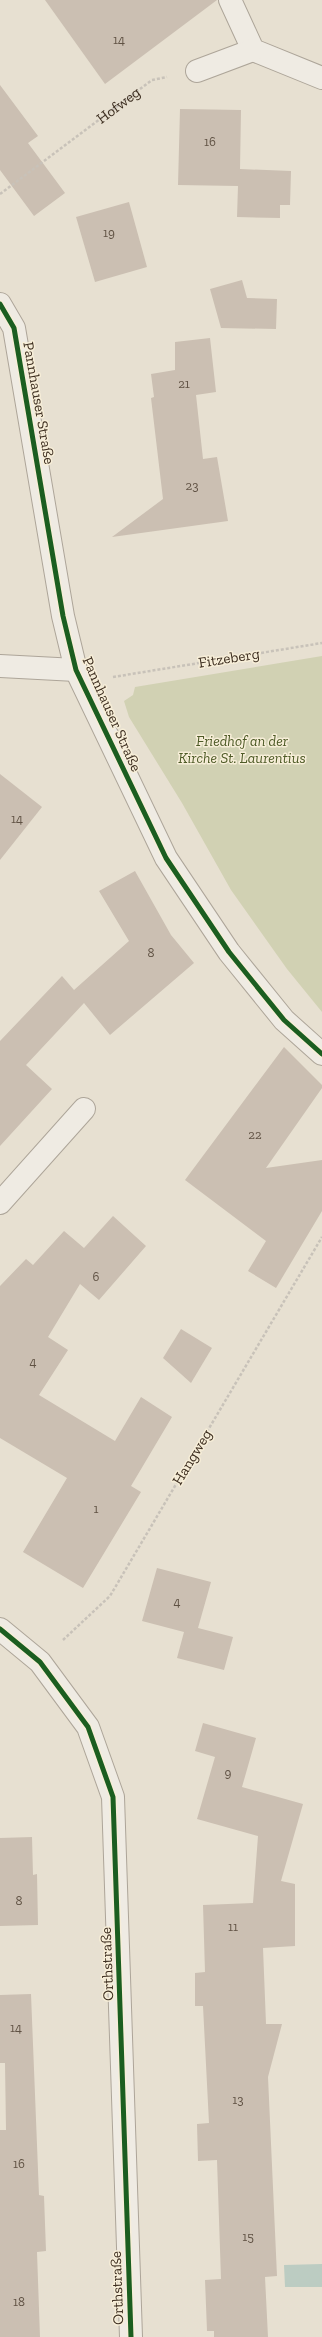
<svg xmlns="http://www.w3.org/2000/svg" width="322" height="2337" viewBox="0 0 322 2337" font-family="'Zilla Slab',serif">
  <style>
    .cemetery { fill: #d1d1b3 }
    .water { fill: #bcccc2 }
    .building { fill: #cbbfb2 }
    .lines { fill: none; stroke-linecap: round; stroke-linejoin: round }
    .street-casing { stroke: #ada599; stroke-width: 24 }
    .path { stroke: #c8c2b9; stroke-width: 2.5; stroke-dasharray: 3 2; stroke-linecap: butt }
    .street { stroke: #efebe3; stroke-width: 22 }
    .cycleway-casing { stroke: #f7eed8; stroke-width: 8 }
    .cycleway { stroke: #1b5e20; stroke-width: 5 }
    .labels { text-anchor: middle; dominant-baseline: central; stroke-width: 3; stroke-linejoin: round; paint-order: stroke }
    .number-label { font-size: 13px; fill: #605244 }
    .street-label { font-size: 15px; fill: #3d2e20; stroke: #f7eed8 }
    .park-label { font-size: 15px; font-style: italic; fill: #4d5a26; stroke: #f7eed8 }
  </style>
  <rect width="100%" height="100%" fill="#e7e0d1"/>
  <path class="cemetery" d="M322,656V1012L287,969L231,890L182,803L129,717L124,701L133,695L135,687Z"/>
  <path class="water" d="M322,2264V2287H285L284,2265Z"/>
  <g class="building">
    <path d="M45,0H217L105,84Z"/>
    <path d="M0,85L38,136L28,143L65,193L34,216L0,170Z"/>
    <path d="M180,109L241,110L240,169L291,171L290,205H280V218L237,217L238,186L178,185Z"/>
    <path d="M129,202L147,267L95,282L76,217Z"/>
    <path d="M242,280L247,298L277,299L276,329L221,328L210,289Z"/>
    <path d="M210,338L216,392L196,395L203,459L217,457L228,521L112,537L163,499L151,398L154,397L151,374L175,370V342Z"/>
    <path d="M0,774L42,807L0,860Z"/>
    <path d="M135,871L171,935L194,963L110,1035L84,1003L26,1065L52,1089L0,1146V1041L62,976L74,990L129,941L99,891Z"/>
    <path d="M284,1047L322,1085V1088L266,1168L322,1160V1211L276,1288L248,1271L266,1241L185,1180Z"/>
    <path d="M113,1216L146,1246L99,1300L80,1284L48,1337L68,1350L39,1395L115,1441L141,1397L172,1417L131,1486L141,1492L83,1588L23,1552L67,1478L0,1438V1286L26,1259L33,1265L64,1231L84,1248Z"/>
    <path d="M181,1329L212,1348L191,1383L163,1358Z"/>
    <path d="M157,1568L211,1582L198,1628L233,1637L224,1670L177,1658L184,1632L142,1621Z"/>
    <path d="M203,1723L256,1738L242,1787L303,1804L281,1881L295,1884V1946L263,1948L266,2024H282L268,2077L277,2276L265,2277L268,2337H214V2331H207L205,2280L221,2279L217,2160L198,2161L197,2124L209,2123L203,2006H195V1973L205,1972L203,1905L253,1903L258,1836L197,1819L215,1757L195,1751Z"/>
    <path d="M32,1837L33,1875L37,1874L38,1925L0,1926V1838Z"/>
    <path d="M31,1994L39,2195L44,2196L46,2251L37,2252L40,2337H0V2130H6L5,2063H0V1995Z"/>
  </g>
  <g class="lines">
    <defs>
      <g id="street">
        <path d="M230,0L253,50L322,78"/>
        <path d="M197,71L253,50"/>
        <path d="M0,304L14,328L63,616L76,670L166,858L229,952L284,1020L322,1054"/>
        <path d="M0,666L76,670"/>
        <path d="M0,1203L84,1109"/>
        <path d="M0,1629L40,1662L88,1727L113,1797L131,2337"/>
      </g>
    </defs>
    <use href="#street" class="street-casing"/>
    <g class="path">
      <path id="s1" d="M0,194L152,80L167,77"/>
      <path d="M113,677L322,643"/>
      <path d="M63,1640L110,1596L322,1237"/>
    </g>
    <use href="#street" class="street"/>
    <defs>
      <g id="cycleway">
        <path d="M0,304L14,328L63,616L76,670L166,858L229,952L284,1020L322,1054"/>
        <path d="M0,1629L40,1662L88,1727L113,1797L131,2337"/>
      </g>
    </defs>
    <use href="#cycleway" class="cycleway-casing"/>
    <use href="#cycleway" class="cycleway"/>
  </g>
  <g class="labels">
    <g class="number-label">
      <text x="119" y="39">14</text>
      <text x="210" y="141">16</text>
      <text x="109" y="232">19</text>
      <text x="184" y="383">21</text>
      <text x="192" y="485">23</text>
      <text x="17" y="818">14</text>
      <text x="151" y="952">8</text>
      <text x="255" y="1134">22</text>
      <text x="96" y="1276">6</text>
      <text x="33" y="1361">4</text>
      <text x="96" y="1508">1</text>
      <text x="177" y="1601">4</text>
      <text x="228" y="1772">9</text>
      <text x="19" y="1900">8</text>
      <text x="233" y="1926">11</text>
      <text x="16" y="2027">14</text>
      <text x="238" y="2099">13</text>
      <text x="19" y="2163">16</text>
      <text x="248" y="2236">15</text>
      <text x="19" y="2301">18</text>
    </g>
    <g class="street-label">
      <text stroke="none"><textPath href="#s1" startOffset="148">Hofweg</textPath></text>
      <text transform="translate(39 403) rotate(80)">Pannhauser Straße</text>
      <text transform="translate(229 658) rotate(-9)">Fitzeberg</text>
      <text transform="translate(112 714) rotate(66)">Pannhauser Straße</text>
      <text transform="translate(192 1457) rotate(-59)">Hangweg</text>
      <text transform="translate(107 1964) rotate(-92)">Orthstraße</text>
      <text transform="translate(117 2288) rotate(-92)">Orthstraße</text>
    </g>
    <g class="park-label">
      <text x="242" y="741">Friedhof an der<tspan x="242" dy="17">Kirche St. Laurentius</tspan></text>
    </g>
  </g>
</svg>
